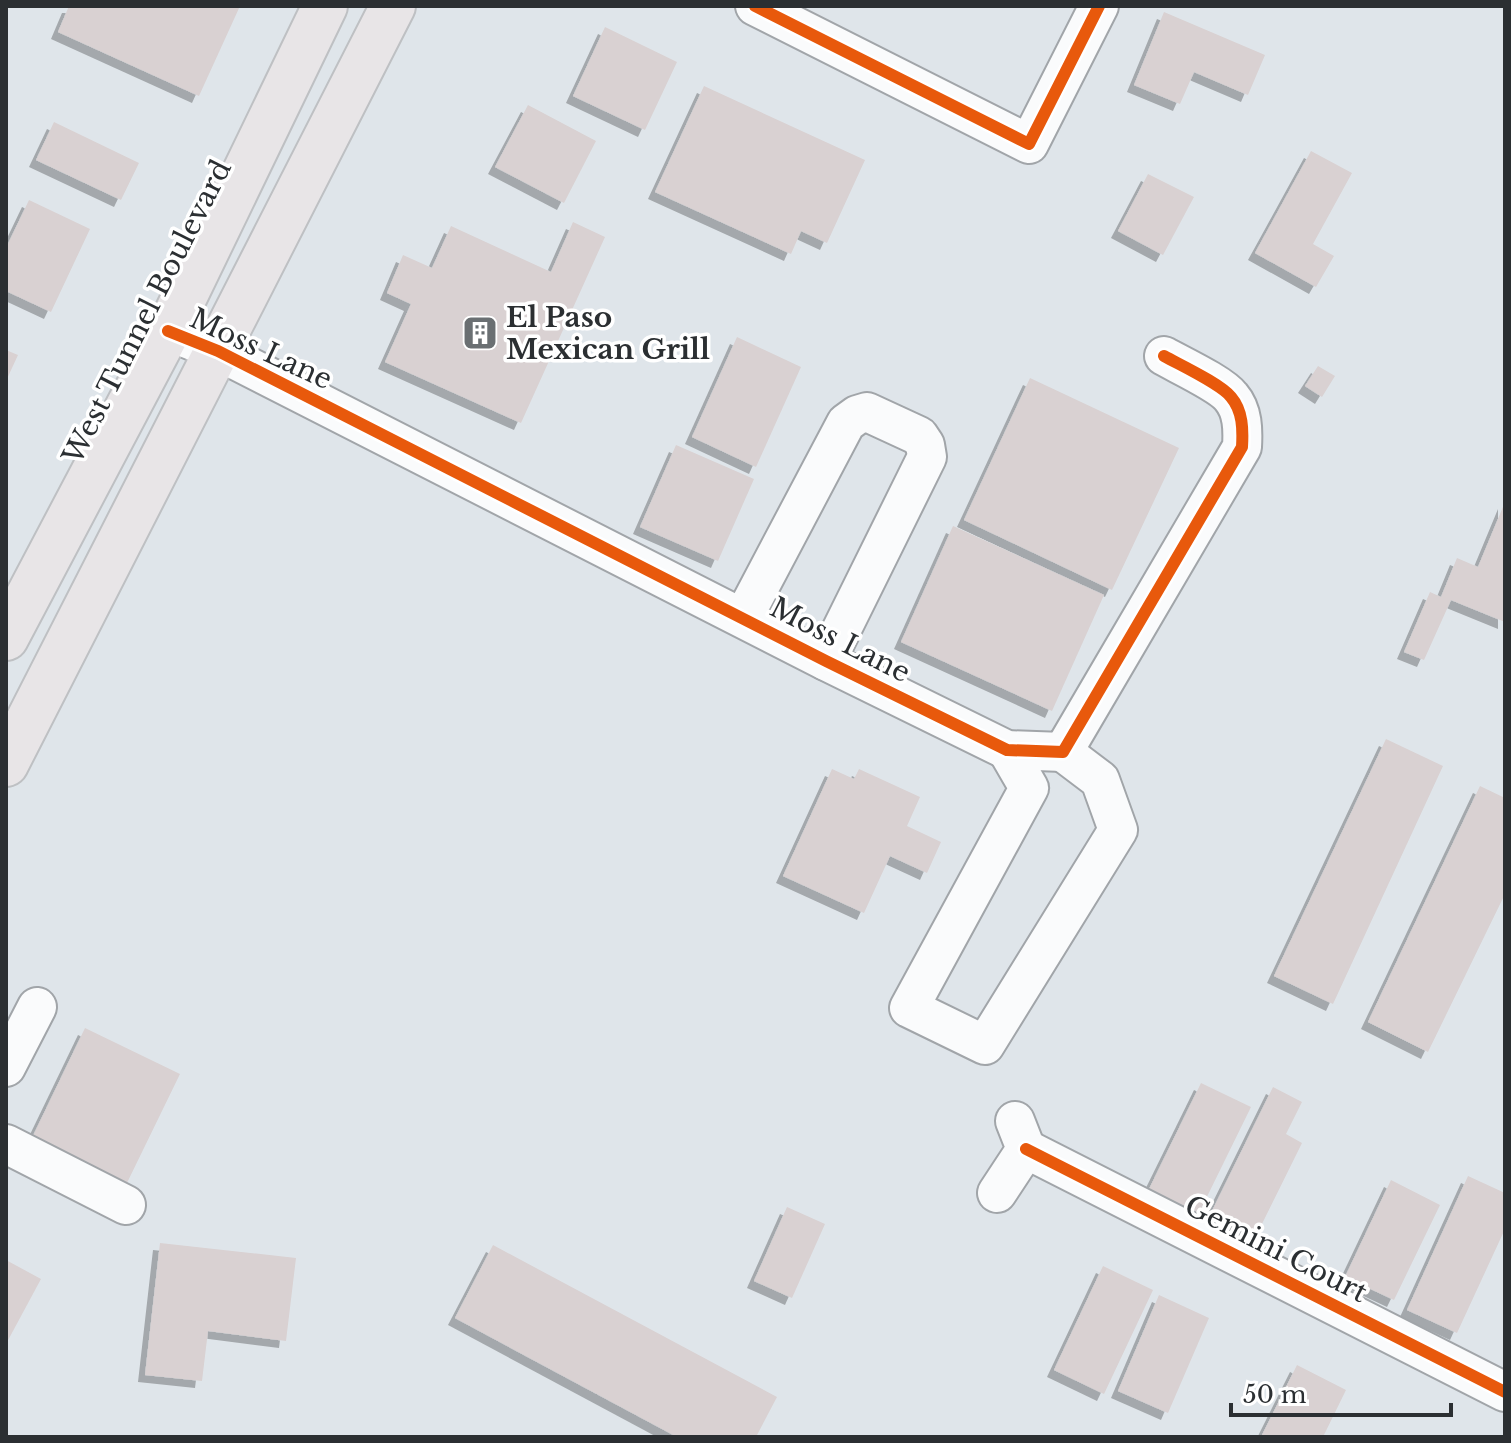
<svg xmlns="http://www.w3.org/2000/svg" width="1511" height="1443" viewBox="0 0 1511 1443" font-family="'Libre Baskerville',serif">
  <style>
    .building { fill: #d9d1d2; filter: url(#shadow) }
    .lines { fill: none; stroke-linecap: round; stroke-linejoin: round }
    .minor-casing { stroke: #a1a5a9; stroke-width: 42 }
    .major-casing { stroke: #bec0c3; stroke-width: 48 }
    .minor { stroke: #fafbfc; stroke-width: 38 }
    .major { stroke: #e8e5e7; stroke-width: 44 }
    .cycleway-casing { stroke: #fff; stroke-width: 17 }
    .cycleway { stroke: #e8590c; stroke-width: 12 }
    .labels { text-anchor: middle; dominant-baseline: central; stroke-width: 7; stroke-linejoin: round; paint-order: stroke }
    .street-label { font-size: 28px; fill: #2b2f32; stroke: #fff }
    .poi-label { font-size: 28px; font-weight: bold; fill: #2b2f32; stroke: #fff; text-anchor: start }
  </style>
  <defs>
    <filter id="shadow"><feDropShadow dx="-7" dy="7" stdDeviation="0" flood-color="#0004"/></filter>
  </defs>
  <rect width="100%" height="100%" fill="#dfe5ea"/>
  <g class="building">
    <path d="M69,6H240L199,96L58,32Z"/>
    <path d="M1164,12L1265,55L1248,95L1194,72L1180,104L1134,85Z"/>
    <path d="M605,27L677,62L645,130L573,96Z"/>
    <path d="M704,86L865,160L827,243L801,231L791,254L655,192Z"/>
    <path d="M528,105L596,141L564,203L495,167Z"/>
    <path d="M54,122L139,163L121,200L36,160Z"/>
    <path d="M1311,151L1352,173L1313,244L1334,256L1316,287L1255,253Z"/>
    <path d="M1148,174L1194,197L1163,255L1118,231Z"/>
    <path d="M29,200L90,229L51,312L6,291V248Z"/>
    <path d="M573,222L605,237L521,423L385,362L411,304L387,293L403,255L432,268L451,226L551,272Z"/>
    <path d="M737,337L801,367L756,467L692,437Z"/>
    <path d="M6,350L18,355L6,381Z"/>
    <path d="M1318,366L1335,376L1322,397L1305,386Z"/>
    <path d="M1030,378L1179,448L1112,590L964,520Z"/>
    <path d="M676,445L754,479L718,561L640,527Z"/>
    <path d="M1505,502V622L1451,600L1424,660L1404,652L1430,592L1441,597L1457,558L1478,567Z"/>
    <path d="M953,526L1104,595L1052,711L901,642Z"/>
    <path d="M1386,739L1443,766L1333,1004L1274,976Z"/>
    <path d="M832,769L854,779L859,769L920,797L907,826L941,842L927,873L890,856L864,913L783,876Z"/>
    <path d="M1480,786L1505,798V894L1428,1052L1368,1022Z"/>
    <path d="M85,1028L180,1074L125,1187L30,1142Z"/>
    <path d="M1201,1083L1251,1107L1199,1213L1149,1189Z"/>
    <path d="M1273,1087L1302,1102L1286,1134L1302,1143L1256,1236L1211,1213Z"/>
    <path d="M1468,1176L1505,1193V1229L1457,1333L1407,1310Z"/>
    <path d="M1391,1180L1440,1205L1394,1300L1345,1277Z"/>
    <path d="M787,1207L825,1224L792,1298L754,1281Z"/>
    <path d="M160,1243L296,1258L286,1341L208,1331L202,1381L145,1375Z"/>
    <path d="M493,1245L777,1397L756,1437H677L455,1318Z"/>
    <path d="M6,1260L41,1279L6,1344Z"/>
    <path d="M1103,1266L1153,1290L1104,1394L1054,1370Z"/>
    <path d="M1159,1295L1209,1318L1168,1413L1118,1391Z"/>
    <path d="M1297,1365L1346,1390L1323,1437H1261Z"/>
  </g>
  <g class="lines">
    <defs>
      <g id="minor">
        <path d="M755,6L1029,144L1099,6"/>
        <path d="M168,331L218,351L826,661L1007,750L1063,752L1242,447C1243,430 1243,411 1231,397C1221,384 1180,365 1164,356"/>
        <path d="M743,618L846,423L857,415L867,412L919,436L925,445L927,457L826,661"/>
        <path d="M1007,750L1029,788L909,1008L985,1045L1118,830L1100,780L1063,752"/>
        <path d="M6,1067L37,1007"/>
        <path d="M6,1144L126,1205"/>
        <path d="M1026,1149L1505,1392"/>
        <path d="M997,1193L1026,1149L1015,1121"/>
      </g>
      <g id="major">
        <path d="M6,638L168,331L325,6"/>
        <path d="M6,764L393,6"/>
      </g>
    </defs>
    <use href="#minor" class="minor-casing"/>
    <use href="#major" class="major-casing"/>
    <use href="#minor" class="minor"/>
    <use href="#major" class="major"/>
    <defs>
      <g id="cycleway">
        <path d="M755,6L1029,144L1099,6"/>
        <path d="M168,331L218,351L826,661L1007,750L1063,752L1242,447C1243,430 1243,411 1231,397C1221,384 1180,365 1164,356"/>
        <path d="M1026,1149L1505,1392"/>
      </g>
    </defs>
    <use href="#cycleway" class="cycleway-casing"/>
    <use href="#cycleway" class="cycleway"/>
  </g>
  <defs>
    <symbol id="building-square" viewBox="-11 -11 22 22"><rect x="-9" y="-9" width="18" height="18" rx="4" fill="#6a6f72" stroke="#fff"/><path d="M-4-6H4V6H1V3H-1V6H-4ZM-2.5-4.3h1.7v1.8h-1.7ZM.8-4.3h1.7v1.8H.8ZM-2.5-1h1.7V.8h-1.7ZM.8-1h1.7V.8H.8Z" fill="#fff"/></symbol>
  </defs>
  <g fill-rule="evenodd">
    <use href="#building-square" x="460" y="313" width="40" height="40"/>
  </g>
  <g class="labels">
    <g class="street-label">
      <text transform="translate(147 312) rotate(-63)">West Tunnel Boulevard</text>
      <text transform="translate(261 349) rotate(25)">Moss Lane</text>
      <text transform="translate(840 640) rotate(27)">Moss Lane</text>
      <text transform="translate(1276 1249) rotate(27)">Gemini Court</text>
    </g>
    <g class="poi-label">
      <text x="506" y="317">El Paso<tspan x="506" dy="32">Mexican Grill</tspan></text>
    </g>
  </g>
  <rect width="1511" height="1443" fill="none" stroke="#2b2f32" stroke-width="16"/>
  <path d="M1231 1403v12h220v-12" fill="none" stroke="#2b2f32" stroke-width="4"/>
  <text x="1243" y="1403" font-size="24" fill="#2b2f32" stroke="#ffffff" stroke-width="6" paint-order="stroke">50 m</text>
</svg>
